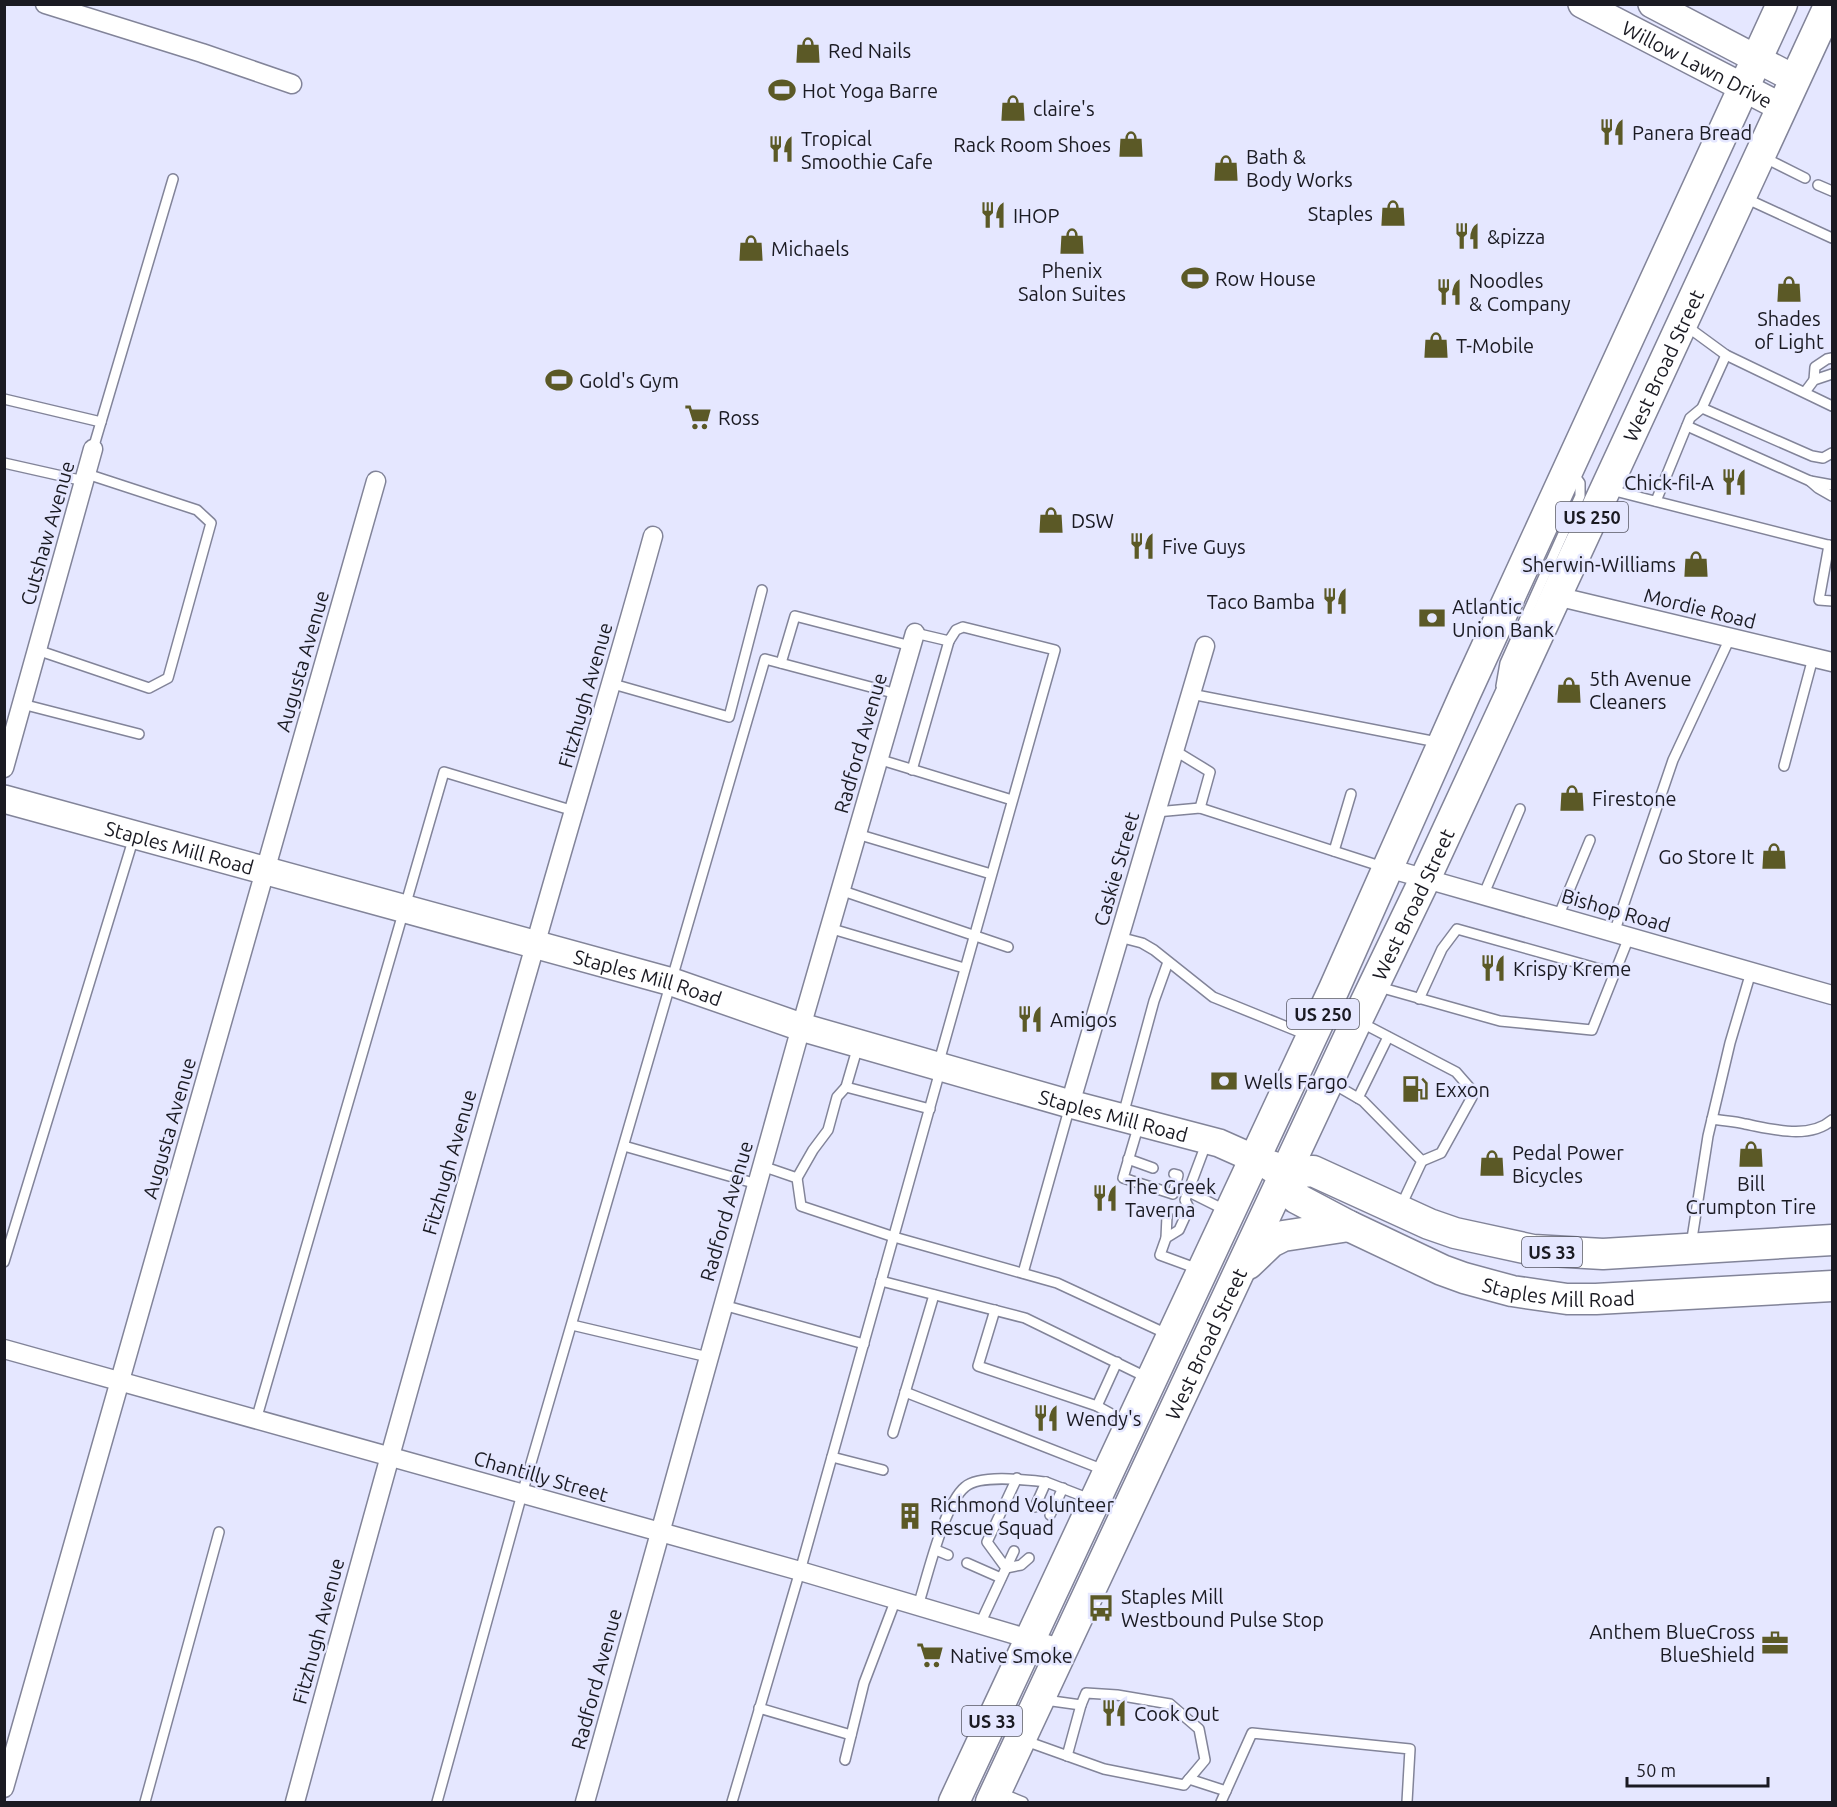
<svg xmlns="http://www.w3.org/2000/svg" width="1837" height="1807" viewBox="0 0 1837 1807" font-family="Ubuntu,sans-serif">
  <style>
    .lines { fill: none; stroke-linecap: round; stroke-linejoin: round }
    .lane-casing { stroke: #828499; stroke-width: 12 }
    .street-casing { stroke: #828499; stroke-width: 21 }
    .secondary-casing { stroke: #828499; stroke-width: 30 }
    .primary-casing { stroke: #828499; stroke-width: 33 }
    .lane { stroke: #fff; stroke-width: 9 }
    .street { stroke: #fff; stroke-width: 18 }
    .secondary { stroke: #fff; stroke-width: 27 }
    .primary { stroke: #fff; stroke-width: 30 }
    .labels { text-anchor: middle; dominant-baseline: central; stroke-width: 5; stroke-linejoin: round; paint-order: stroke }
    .shield { fill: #e5e7ff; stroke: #575864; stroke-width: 1.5 }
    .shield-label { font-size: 18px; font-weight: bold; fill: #1a1a22 }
    .poi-label { font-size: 20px; fill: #1a1a22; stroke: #e5e7ff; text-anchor: start }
    .street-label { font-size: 20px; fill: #1a1a22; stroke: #e5e7ff }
  </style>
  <rect width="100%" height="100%" fill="#e5e7ff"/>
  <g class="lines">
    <defs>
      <g id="lane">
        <path d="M1765,158L1805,178"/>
        <path d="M1818,185L1832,191"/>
        <path d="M1745,198L1832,238"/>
        <path d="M1685,325L1726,355L1832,406"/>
        <path d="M1814,380L1815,367L1827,359L1832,358"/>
        <path d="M1805,392L1814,380L1832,374"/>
        <path d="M4,399L101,422"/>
        <path d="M1702,408L1812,456L1823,458L1832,453"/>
        <path d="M1687,426L1810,481L1832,485"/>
        <path d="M93,449L173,179"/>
        <path d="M4,463L84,481"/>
        <path d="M1810,481L1818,488L1832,496"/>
        <path d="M1611,490L1832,546"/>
        <path d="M1656,501L1690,418L1702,408L1726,355"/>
        <path d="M1829,545L1819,600L1832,601"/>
        <path d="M915,633L949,641L956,630L963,627L1055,650L938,1065"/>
        <path d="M37,650L149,688L168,678L211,523L197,510L87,474"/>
        <path d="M781,663L795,616L911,646"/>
        <path d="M613,684L729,717L762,590"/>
        <path d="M1501,686L1505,663L1580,496V483L1573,473"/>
        <path d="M1191,694L1437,742"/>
        <path d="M22,704L139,734"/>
        <path d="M1174,750L1210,772L1200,808"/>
        <path d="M878,759L1012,800"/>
        <path d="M1784,766L1813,658"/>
        <path d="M912,770L949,641"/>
        <path d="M1156,812L1200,808L1383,867"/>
        <path d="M857,834L991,874"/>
        <path d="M1334,851L1351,794"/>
        <path d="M840,890L1008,947"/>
        <path d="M1483,896L1520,809"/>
        <path d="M1558,917L1590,840"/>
        <path d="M829,928L964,968"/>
        <path d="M1614,933L1673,760L1730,638"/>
        <path d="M1119,937L1142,943L1154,950L1213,997L1307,1035"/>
        <path d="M1379,987L1500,1021L1592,1030L1629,937"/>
        <path d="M1419,999L1442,949L1457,929L1614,973"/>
        <path d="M1362,1023L1456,1072L1470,1088L1472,1097L1441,1153L1422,1161"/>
        <path d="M1332,1083L1363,1101L1422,1161L1400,1208"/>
        <path d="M846,1087L858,1046"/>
        <path d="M1358,1098L1388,1037"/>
        <path d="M1123,1115L1154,1001L1168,962"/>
        <path d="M1712,1119C1723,1121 1734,1121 1745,1124C1772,1129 1809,1140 1832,1120"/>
        <path d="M1139,1124L1123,1178L1173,1194L1178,1175L1174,1174"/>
        <path d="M624,1146L757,1184"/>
        <path d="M1128,1159L1153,1168"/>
        <path d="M762,1166L797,1178L801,1206L894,1237L1057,1283L1167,1334"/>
        <path d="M797,1178L813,1150L828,1130L837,1097L846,1087L930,1109"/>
        <path d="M1183,1189L1227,1211"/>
        <path d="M1167,1216L1166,1238L1160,1255L1198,1269"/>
        <path d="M1166,1238L1179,1230L1189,1208L1185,1200L1206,1144"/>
        <path d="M1691,1245L1708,1136L1730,1043L1751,972"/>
        <path d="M4,1262L134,837"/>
        <path d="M1023,1273L1070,1106"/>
        <path d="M881,1281L1025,1318L1148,1378"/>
        <path d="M723,1305L864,1344"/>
        <path d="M995,1310L978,1366L1097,1406L1126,1422"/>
        <path d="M572,1325L708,1357"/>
        <path d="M905,1392L1104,1470"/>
        <path d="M1097,1406L1117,1362"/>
        <path d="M256,1420L444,772L574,811"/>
        <path d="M893,1433L934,1295"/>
        <path d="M832,1457L883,1470"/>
        <path d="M1017,1478L987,1542L1006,1568L1021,1565L1029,1558"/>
        <path d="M1035,1507L1046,1482L1090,1499"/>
        <path d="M1050,1515L1063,1488"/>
        <path d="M936,1550L948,1555"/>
        <path d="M967,1563L1001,1578"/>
        <path d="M918,1606C927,1578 944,1504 965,1487C980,1474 1027,1480 1046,1482"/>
        <path d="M980,1624L1014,1551"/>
        <path d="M759,1708L851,1735"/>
        <path d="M1023,1740L1104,1769L1184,1785L1205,1760L1199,1729L1170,1704L1117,1695L1086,1693L1081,1705L1045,1700"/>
        <path d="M1067,1756L1081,1705"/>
        <path d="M845,1760L864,1683L896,1599"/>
        <path d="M1189,1779L1226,1791"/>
        <path d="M1001,1793L1023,1802"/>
        <path d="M145,1802L219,1532"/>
        <path d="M437,1802L522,1494L765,659L897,694"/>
        <path d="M732,1802L800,1571L940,1071"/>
        <path d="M1221,1802L1252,1733L1410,1749L1407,1802"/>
      </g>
      <g id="street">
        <path d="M45,4L202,53L292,84"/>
        <path d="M1556,596L1832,662"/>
        <path d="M4,768L93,449"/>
        <path d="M1388,868L1832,995"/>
        <path d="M1070,1104L1205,646"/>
        <path d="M4,1349L800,1571L1063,1649"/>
        <path d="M4,1788L376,481"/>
        <path d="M295,1802C372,1517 452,1233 534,949C573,811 615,674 653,536"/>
        <path d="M585,1802L801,1027L915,633"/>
      </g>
      <g id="secondary">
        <path id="s1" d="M1582,4L1781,107"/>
        <path d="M1652,4L1795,79"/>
        <path id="s2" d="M4,799L672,982L801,1027L1070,1104L1219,1143L1255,1159"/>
      </g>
      <g id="primary">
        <path d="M1271,1166L1285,1173L1313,1171L1429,1224L1455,1233L1533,1250L1603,1254L1832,1240"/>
        <path id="s3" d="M1285,1173L1296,1198L1349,1226L1442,1270L1464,1278L1512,1291L1567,1299H1596L1832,1286"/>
        <path d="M1248,1264L1271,1242L1283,1236L1349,1226"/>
        <path d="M954,1802L1334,989L1465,694L1782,4"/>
        <path id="s4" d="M991,1802L1357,1020L1425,879L1830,4"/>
      </g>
    </defs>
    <use href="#lane" class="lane-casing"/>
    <use href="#street" class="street-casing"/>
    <use href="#secondary" class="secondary-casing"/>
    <use href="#primary" class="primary-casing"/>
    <use href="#lane" class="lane"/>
    <use href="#street" class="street"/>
    <use href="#secondary" class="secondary"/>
    <use href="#primary" class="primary"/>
  </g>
  <defs>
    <symbol id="shop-bare" viewBox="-9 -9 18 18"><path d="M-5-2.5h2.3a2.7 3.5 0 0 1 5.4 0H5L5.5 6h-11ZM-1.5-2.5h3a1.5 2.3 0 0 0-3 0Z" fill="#5b5926" stroke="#e5e7ff" stroke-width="2.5" paint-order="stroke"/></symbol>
    <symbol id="stadium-bare" viewBox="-9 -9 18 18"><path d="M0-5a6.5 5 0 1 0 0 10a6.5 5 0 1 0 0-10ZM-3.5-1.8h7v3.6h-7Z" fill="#5b5926" stroke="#e5e7ff" stroke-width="2.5" paint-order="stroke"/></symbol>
    <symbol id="restaurant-bare" viewBox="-9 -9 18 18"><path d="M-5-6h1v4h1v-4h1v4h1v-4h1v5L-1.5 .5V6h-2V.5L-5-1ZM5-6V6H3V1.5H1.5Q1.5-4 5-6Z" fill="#5b5926" stroke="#e5e7ff" stroke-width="2.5" paint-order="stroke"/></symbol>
    <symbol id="supermarket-bare" viewBox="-9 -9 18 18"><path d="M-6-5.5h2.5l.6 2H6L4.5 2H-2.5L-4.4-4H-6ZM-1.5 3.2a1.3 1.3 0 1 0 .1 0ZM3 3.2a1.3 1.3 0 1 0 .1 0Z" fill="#5b5926" stroke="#e5e7ff" stroke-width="2.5" paint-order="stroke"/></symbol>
    <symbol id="bank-bare" viewBox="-9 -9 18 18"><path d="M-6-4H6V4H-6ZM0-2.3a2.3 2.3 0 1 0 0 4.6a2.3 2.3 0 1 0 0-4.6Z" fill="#5b5926" stroke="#e5e7ff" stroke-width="2.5" paint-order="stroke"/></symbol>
    <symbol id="fuel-bare" viewBox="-9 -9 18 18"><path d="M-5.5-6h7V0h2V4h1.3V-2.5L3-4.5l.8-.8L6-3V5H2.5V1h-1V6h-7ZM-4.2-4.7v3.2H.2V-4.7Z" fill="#5b5926" stroke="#e5e7ff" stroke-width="2.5" paint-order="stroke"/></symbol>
    <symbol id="building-bare" viewBox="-9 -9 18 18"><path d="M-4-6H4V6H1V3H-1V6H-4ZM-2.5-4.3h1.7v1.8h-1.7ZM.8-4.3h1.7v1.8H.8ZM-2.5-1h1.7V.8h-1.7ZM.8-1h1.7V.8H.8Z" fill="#5b5926" stroke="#e5e7ff" stroke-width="2.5" paint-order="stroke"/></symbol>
    <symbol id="bus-bare" viewBox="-9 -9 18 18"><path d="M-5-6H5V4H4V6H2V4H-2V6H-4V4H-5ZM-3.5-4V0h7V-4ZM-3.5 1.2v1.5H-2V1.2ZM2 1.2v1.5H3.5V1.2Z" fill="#5b5926" stroke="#e5e7ff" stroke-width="2.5" paint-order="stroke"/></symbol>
    <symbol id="office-bare" viewBox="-9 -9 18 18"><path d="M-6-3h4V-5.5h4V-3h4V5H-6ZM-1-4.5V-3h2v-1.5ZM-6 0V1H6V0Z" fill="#5b5926" stroke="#e5e7ff" stroke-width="2.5" paint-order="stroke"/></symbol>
  </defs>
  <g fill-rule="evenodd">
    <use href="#shop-bare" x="789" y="31" width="38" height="38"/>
    <use href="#stadium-bare" x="763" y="71" width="38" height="38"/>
    <use href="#shop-bare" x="994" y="89" width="38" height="38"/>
    <use href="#restaurant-bare" x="1593" y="113" width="38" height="38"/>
    <use href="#shop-bare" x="1112" y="125" width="38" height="38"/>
    <use href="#restaurant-bare" x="762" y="130" width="38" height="38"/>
    <use href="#shop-bare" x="1207" y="149" width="38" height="38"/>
    <use href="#shop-bare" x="1374" y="194" width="38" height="38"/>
    <use href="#restaurant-bare" x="974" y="196" width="38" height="38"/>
    <use href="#restaurant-bare" x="1448" y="217" width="38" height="38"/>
    <use href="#shop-bare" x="1053" y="222" width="38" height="38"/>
    <use href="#shop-bare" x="732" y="229" width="38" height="38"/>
    <use href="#stadium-bare" x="1176" y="259" width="38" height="38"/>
    <use href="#shop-bare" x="1770" y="270" width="38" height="38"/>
    <use href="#restaurant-bare" x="1430" y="273" width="38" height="38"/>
    <use href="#shop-bare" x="1417" y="326" width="38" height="38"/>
    <use href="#stadium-bare" x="540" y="361" width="38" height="38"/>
    <use href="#supermarket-bare" x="679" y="398" width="38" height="38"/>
    <use href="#restaurant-bare" x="1715" y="463" width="38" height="38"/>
    <use href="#shop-bare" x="1032" y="501" width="38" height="38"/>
    <use href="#restaurant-bare" x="1123" y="527" width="38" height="38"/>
    <use href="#shop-bare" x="1677" y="545" width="38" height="38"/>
    <use href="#restaurant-bare" x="1316" y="582" width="38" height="38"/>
    <use href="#bank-bare" x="1413" y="599" width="38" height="38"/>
    <use href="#shop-bare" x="1550" y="671" width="38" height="38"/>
    <use href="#shop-bare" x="1553" y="779" width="38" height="38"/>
    <use href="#shop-bare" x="1755" y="837" width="38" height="38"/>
    <use href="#restaurant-bare" x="1474" y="949" width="38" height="38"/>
    <use href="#restaurant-bare" x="1011" y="1000" width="38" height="38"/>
    <use href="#bank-bare" x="1205" y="1062" width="38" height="38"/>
    <use href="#fuel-bare" x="1396" y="1070" width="38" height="38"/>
    <use href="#shop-bare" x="1732" y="1135" width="38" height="38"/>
    <use href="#shop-bare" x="1473" y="1144" width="38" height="38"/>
    <use href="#restaurant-bare" x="1086" y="1179" width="38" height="38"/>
    <use href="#restaurant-bare" x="1027" y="1399" width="38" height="38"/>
    <use href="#building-bare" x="891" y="1497" width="38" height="38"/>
    <use href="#bus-bare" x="1082" y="1589" width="38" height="38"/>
    <use href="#office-bare" x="1756" y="1624" width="38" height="38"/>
    <use href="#supermarket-bare" x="911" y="1636" width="38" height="38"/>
    <use href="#restaurant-bare" x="1095" y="1694" width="38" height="38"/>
  </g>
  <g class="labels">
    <g class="shield">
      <rect x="1556" y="502" width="72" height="30" rx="4.5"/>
      <rect x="1287" y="999" width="72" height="30" rx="4.5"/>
      <rect x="1522" y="1237" width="60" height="30" rx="4.5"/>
      <rect x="962" y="1706" width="60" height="30" rx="4.5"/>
    </g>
    <g class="shield-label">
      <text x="1592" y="517">US 250</text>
      <text x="1323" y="1014">US 250</text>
      <text x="1552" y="1252">US 33</text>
      <text x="992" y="1721">US 33</text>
    </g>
    <g class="poi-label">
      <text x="828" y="50">Red Nails</text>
      <text x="802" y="90">Hot Yoga Barre</text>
      <text x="1033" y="108">claire's</text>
      <text x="1632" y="132">Panera Bread</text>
      <text x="801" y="138">Tropical<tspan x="801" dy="23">Smoothie Cafe</tspan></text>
      <text x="1111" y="144" text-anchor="end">Rack Room Shoes</text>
      <text x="1246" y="156">Bath &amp;<tspan x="1246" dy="23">Body Works</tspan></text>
      <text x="1373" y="213" text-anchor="end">Staples</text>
      <text x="1013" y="215">IHOP</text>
      <text x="1487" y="236">&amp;pizza</text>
      <text x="771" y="248">Michaels</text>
      <text x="1072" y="270" text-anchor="middle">Phenix<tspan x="1072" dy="23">Salon Suites</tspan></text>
      <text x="1215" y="278">Row House</text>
      <text x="1469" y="280">Noodles<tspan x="1469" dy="23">&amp; Company</tspan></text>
      <text x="1789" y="318" text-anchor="middle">Shades<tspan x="1789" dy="23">of Light</tspan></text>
      <text x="1456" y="345">T-Mobile</text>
      <text x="579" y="380">Gold's Gym</text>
      <text x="718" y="417">Ross</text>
      <text x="1714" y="482" text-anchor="end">Chick-fil-A</text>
      <text x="1071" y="520">DSW</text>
      <text x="1162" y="546">Five Guys</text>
      <text x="1676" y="564" text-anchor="end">Sherwin-Williams</text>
      <text x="1315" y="601" text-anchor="end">Taco Bamba</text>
      <text x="1452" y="606">Atlantic<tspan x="1452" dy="23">Union Bank</tspan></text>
      <text x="1589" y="678">5th Avenue<tspan x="1589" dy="23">Cleaners</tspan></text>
      <text x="1592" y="798">Firestone</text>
      <text x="1754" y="856" text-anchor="end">Go Store It</text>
      <text x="1513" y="968">Krispy Kreme</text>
      <text x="1050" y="1019">Amigos</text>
      <text x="1244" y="1081">Wells Fargo</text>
      <text x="1435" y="1089">Exxon</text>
      <text x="1512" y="1152">Pedal Power<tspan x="1512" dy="23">Bicycles</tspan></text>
      <text x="1751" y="1183" text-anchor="middle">Bill<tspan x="1751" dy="23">Crumpton Tire</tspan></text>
      <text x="1125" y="1186">The Greek<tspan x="1125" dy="23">Taverna</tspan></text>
      <text x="1066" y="1418">Wendy's</text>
      <text x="930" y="1504">Richmond Volunteer<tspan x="930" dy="23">Rescue Squad</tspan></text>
      <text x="1121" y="1596">Staples Mill<tspan x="1121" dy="23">Westbound Pulse Stop</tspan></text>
      <text x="1755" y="1631" text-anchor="end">Anthem BlueCross<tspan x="1755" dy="23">BlueShield</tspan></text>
      <text x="950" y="1655">Native Smoke</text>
      <text x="1134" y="1713">Cook Out</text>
    </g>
    <g class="street-label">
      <text stroke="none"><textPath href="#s1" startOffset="130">Willow Lawn Drive</textPath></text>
      <text stroke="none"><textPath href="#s4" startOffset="1586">West Broad Street</textPath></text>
      <text transform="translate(47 533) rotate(-74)">Cutshaw Avenue</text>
      <text transform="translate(1700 608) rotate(14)">Mordie Road</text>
      <text transform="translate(302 661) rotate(-74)">Augusta Avenue</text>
      <text transform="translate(585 695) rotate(-74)">Fitzhugh Avenue</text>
      <text transform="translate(860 743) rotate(-74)">Radford Avenue</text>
      <text stroke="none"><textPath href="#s2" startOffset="182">Staples Mill Road</textPath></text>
      <text transform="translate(1116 869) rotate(-74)">Caskie Street</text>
      <text stroke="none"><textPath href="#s4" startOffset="992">West Broad Street</textPath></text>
      <text transform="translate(1616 910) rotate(16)">Bishop Road</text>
      <text stroke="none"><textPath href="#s2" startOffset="668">Staples Mill Road</textPath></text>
      <text stroke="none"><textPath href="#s2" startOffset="1154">Staples Mill Road</textPath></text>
      <text transform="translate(169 1128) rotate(-74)">Augusta Avenue</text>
      <text transform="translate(449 1162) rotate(-74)">Fitzhugh Avenue</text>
      <text transform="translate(726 1211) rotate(-74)">Radford Avenue</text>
      <text stroke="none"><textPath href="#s3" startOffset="310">Staples Mill Road</textPath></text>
      <text stroke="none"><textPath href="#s4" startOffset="506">West Broad Street</textPath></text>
      <text transform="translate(541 1476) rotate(16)">Chantilly Street</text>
      <text transform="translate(318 1631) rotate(-75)">Fitzhugh Avenue</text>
      <text transform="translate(596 1679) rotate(-75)">Radford Avenue</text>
    </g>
  </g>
  <rect width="1837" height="1807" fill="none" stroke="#1a1a22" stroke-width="12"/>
  <path d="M1627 1777v9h141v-9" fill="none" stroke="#1a1a22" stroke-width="3"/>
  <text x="1636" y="1777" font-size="18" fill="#1a1a22" stroke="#e5e7ff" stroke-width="4.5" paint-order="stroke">50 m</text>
</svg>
